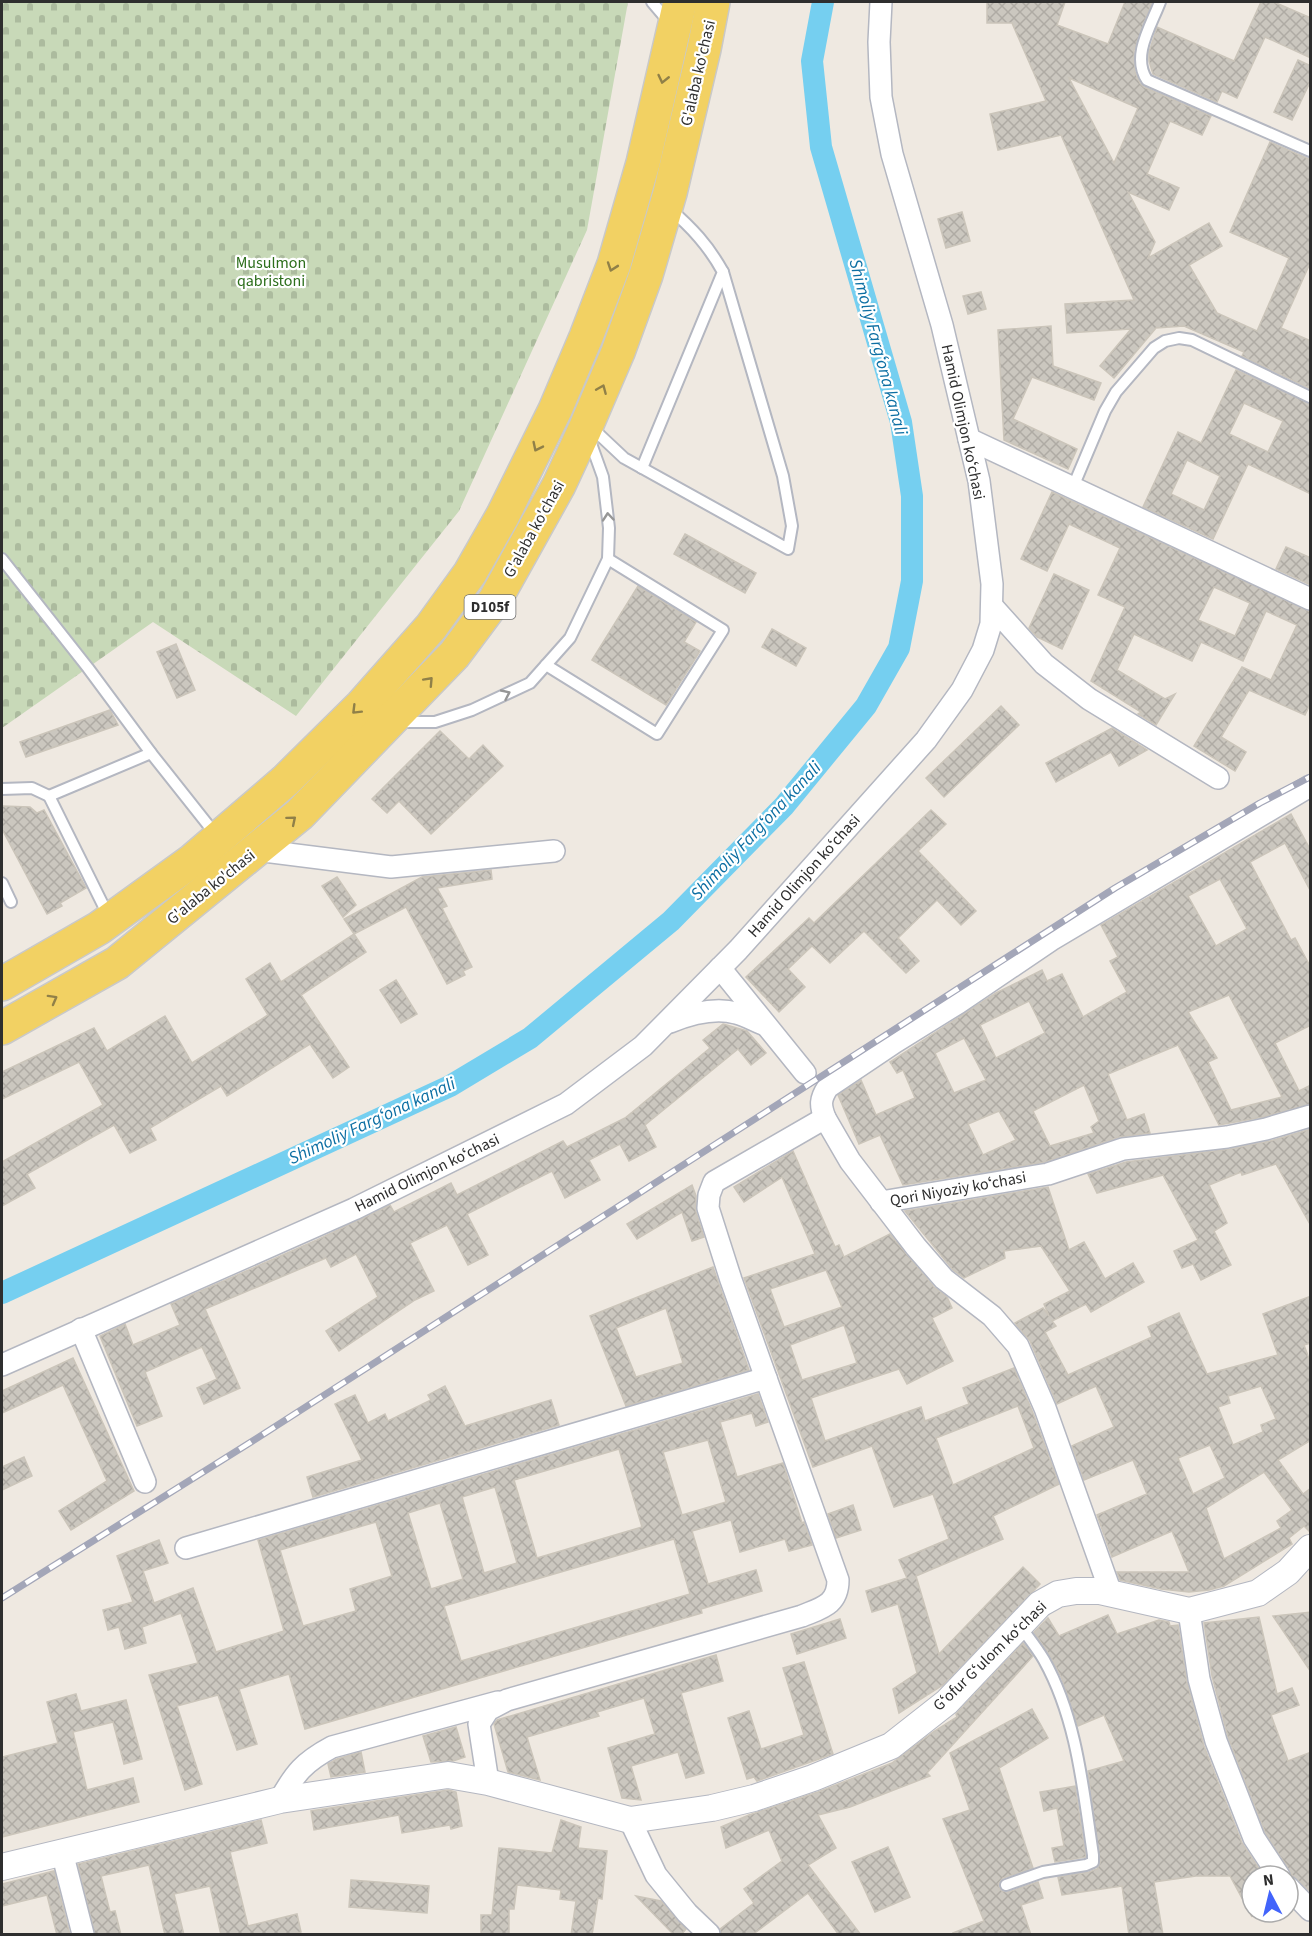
<svg xmlns="http://www.w3.org/2000/svg" width="1312" height="1936" viewBox="0 0 1312 1936" font-family="'Source Sans 3',sans-serif">
  <style>
    .cemetery { fill: url(#cemetery-stones) }
    .lines { fill: none; stroke-linecap: round; stroke-linejoin: round }
    .canal { stroke: #75cff0; stroke-width: 22 }
    .building { fill: url(#building-cross-hatch); stroke: #cbc5ba; stroke-width: 1.5; fill-rule: evenodd }
    .service-casing { stroke: #b4b7c1; stroke-width: 14 }
    .minor-casing { stroke: #b4b7c1; stroke-width: 24 }
    .tertiary-casing { stroke: #b4b7c1; stroke-width: 28 }
    .primary-casing { stroke: #c9c9c9; stroke-width: 36 }
    .service { stroke: #fff; stroke-width: 10 }
    .minor { stroke: #fff; stroke-width: 21 }
    .tertiary { stroke: #fff; stroke-width: 26 }
    .primary { stroke: #f2d163; stroke-width: 33 }
    .rail-casing { stroke: #a3a6b8; stroke-width: 7 }
    .rail { stroke: #fff; stroke-width: 4.5; stroke-dasharray: 14; stroke-linecap: butt }
    .oneway { stroke: #908048 }
    .oneway2 { stroke: #969696 }
    .labels { text-anchor: middle; dominant-baseline: central; stroke-width: 4.5; stroke-linejoin: round; paint-order: stroke }
    .shield { fill: #fff; stroke: #6d6d6d; stroke-width: 1.5 }
    .shield-label { font-size: 15px; font-weight: bold; fill: #2e2e2e }
    .street-label { font-size: 16px; fill: #2e2e2e; stroke: #fff }
    .park-label { font-size: 16px; fill: #2c6e1b; stroke: #fff }
    .water-label { font-size: 18px; font-style: italic; fill: #0d6fa3; stroke: #fff }
  </style>
  <defs>
    <pattern id="cemetery-stones" width="16" height="16" patternUnits="userSpaceOnUse" patternTransform="scale(1.5)"><rect width="16" height="16" fill="#c8d9b8"/><path d="M2 7V4a2 2 0 0 1 4 0v3zM10 15v-3a2 2 0 0 1 4 0v3z" fill="#acbb9e"/></pattern>
    <pattern id="building-cross-hatch" width="8" height="8" patternUnits="userSpaceOnUse" patternTransform="scale(1.5)"><rect width="8" height="8" fill="#cbc7bf"/><path d="M0 0l8 8M0 8l8-8" fill="none" stroke="#afaba4"/></pattern>
  </defs>
  <rect width="100%" height="100%" fill="#efe9e1"/>
  <path class="cemetery" d="M2,2H628L587,230L459,511L296,716L153,622L2,728Z"/>
  <g class="lines">
    <path class="canal" d="M2,1293L450,1086L530,1038L671,921L784,806L866,706L899,648L912,581V496L901,422L821,147L812,61L823,2"/>
  </g>
  <g class="building">
    <path d="M987,2H1065L1057,25L1108,44L1125,2H1152L1134,50L1135,72L1140,83L1144,87L1211,116L1202,135L1170,121L1147,174L1179,188L1169,210L1128,192L1155,242L1148,258L1209,223L1222,246L1189,265L1217,313L1257,331L1289,258L1230,232L1270,142L1311,160V261L1281,328L1311,341V389L1242,356L1244,352L1184,326L1156,328L1114,378L1100,366L1131,329L1067,333L1065,304L1134,300L1061,135L998,150L990,114L1046,101L1012,23H987ZM1069,78L1138,108L1114,163Z"/>
    <path d="M1261,2H1274L1311,18V58L1265,37L1237,98L1222,91L1217,102L1153,74L1149,61V52L1157,27L1234,61Z"/>
    <path d="M1298,60L1311,66V80L1292,120L1274,112Z"/>
    <path d="M962,212L970,241L946,248L938,219Z"/>
    <path d="M981,292L986,309L968,314L963,296Z"/>
    <path d="M1051,326L1053,366L1101,383L1094,400L1032,377L1013,419L1077,449L1068,469L1004,440L998,330Z"/>
    <path d="M1236,370L1311,404V494L1248,464L1213,539L1143,507L1178,432L1201,443ZM1244,403L1283,421L1268,452L1229,434ZM1187,460L1220,476L1204,510L1171,494Z"/>
    <path d="M1052,492L1311,612V702L1305,715L1249,690L1221,737L1246,752L1235,771L1194,746L1242,667L1271,680L1297,625L1266,611L1243,661L1201,642L1192,661L1134,634L1117,670L1165,699L1175,694L1156,725L1138,714L1141,712L1091,681L1125,607L1098,595L1120,548L1069,524L1047,571L1021,559ZM1214,587L1250,603L1235,636L1198,620Z"/>
    <path d="M685,534L756,573L745,593L674,554Z"/>
    <path d="M1286,547L1311,558V585L1276,569Z"/>
    <path d="M1054,574L1089,590L1062,649L1037,637L1029,628Z"/>
    <path d="M638,586L696,622L684,642L700,651L666,705L592,660Z"/>
    <path d="M772,629L806,648L796,666L762,647Z"/>
    <path d="M176,644L195,690L177,698L157,652Z"/>
    <path d="M1001,706L1019,725L944,797L926,778Z"/>
    <path d="M110,710L118,725L26,757L20,742Z"/>
    <path d="M1112,728L1147,750L1119,766L1111,752L1056,782L1046,763Z"/>
    <path d="M440,731L469,759L483,745L503,766L431,834L399,801L387,813L372,799Z"/>
    <path d="M2,806L30,807L37,813L44,810L86,888L60,903L62,906L47,914L2,829Z"/>
    <path d="M931,810L946,824L918,851L976,911L961,925L937,900L898,938L919,961L906,973L864,931L830,963L812,946L788,969L805,987L779,1012L746,977L809,918L814,923Z"/>
    <path d="M1291,814L1311,851V892L1285,843L1250,862L1291,940L1295,938L1311,968V1025L1275,1043L1299,1091L1311,1085V1104L1263,1117L1219,1125L1178,1045L1108,1074L1127,1120L1144,1114L1150,1133L1119,1137L1045,1162L903,1185L880,1135L859,1144L838,1095L861,1080L876,1115L915,1098L903,1070L897,1073L890,1062L996,993L1042,970L1047,981L1062,974L1083,1017L1127,992L1110,961L1118,957L1101,925ZM1220,879L1247,929L1216,946L1188,896ZM1229,995L1282,1097L1231,1110L1208,1062L1217,1058L1188,1012ZM1029,1001L1045,1033L996,1058L980,1025ZM964,1038L986,1080L954,1093L935,1053ZM1084,1085L1099,1121L1091,1127L1094,1133L1050,1146L1033,1111ZM999,1111L1016,1140L983,1155L968,1124Z"/>
    <path d="M491,870L492,879L437,888L447,906L442,908L472,967L463,971L465,975L447,984L406,907L354,934L344,919L422,877Z"/>
    <path d="M337,877L356,905L343,917L322,886Z"/>
    <path d="M354,934L366,952L301,995L349,1067L333,1078L310,1044L227,1096L221,1086L150,1128L156,1140L130,1153L114,1125L27,1174L35,1188L2,1206V1162L103,1105L79,1062L2,1099V1072L94,1028L107,1051L165,1016L192,1063L268,1015L246,979L270,963L281,982Z"/>
    <path d="M396,980L417,1014L401,1023L380,990Z"/>
    <path d="M723,1024L747,1031L766,1053L751,1065L738,1049L645,1125L656,1147L629,1161L620,1144L589,1160L600,1180L565,1198L552,1171L467,1214L488,1255L468,1265L447,1225L410,1243L434,1291L415,1300L339,1351L326,1331L378,1297L356,1254L331,1267L326,1258L205,1309L240,1388L204,1404L197,1388L217,1379L202,1347L145,1372L162,1416L137,1426L100,1336L125,1324L133,1345L180,1325L171,1304L317,1240L390,1205L394,1212L451,1183L457,1195L563,1141L567,1147L625,1118L710,1048L703,1040Z"/>
    <path d="M1311,1129V1226L1276,1164L1242,1175L1241,1172L1209,1185L1227,1223L1214,1231L1231,1265L1201,1280L1193,1264L1182,1268L1174,1251L1198,1240L1163,1175L1097,1193L1088,1174L1126,1162L1230,1149L1270,1141Z"/>
    <path d="M793,1151L835,1247L839,1245L844,1257L890,1234L934,1287L947,1297L952,1308L932,1318L953,1361L907,1384L899,1369L811,1398L825,1441L921,1407L925,1421L969,1404L963,1388L1014,1368L1033,1413L1059,1484L993,1516L1003,1539L916,1576L939,1654L1023,1567L1040,1584L943,1685L899,1713L893,1689L917,1673L898,1604L872,1612L866,1591L907,1578L899,1560L949,1539L933,1494L894,1507L872,1446L813,1467L744,1278L815,1254L782,1177L744,1202L734,1187ZM826,1270L842,1307L784,1327L770,1289ZM844,1325L857,1363L802,1380L790,1345ZM1018,1406L1034,1448L953,1485L936,1438Z"/>
    <path d="M692,1185L696,1196V1212L704,1237L692,1241L682,1212L637,1239L627,1224Z"/>
    <path d="M1048,1187L1069,1250L1084,1242L1105,1279L1133,1263L1144,1282L1091,1312L1086,1304L1052,1321L1056,1326L1045,1332L1068,1375L1152,1337L1148,1327L1179,1313L1207,1374L1278,1355L1263,1314L1311,1296V1343L1304,1345L1311,1364V1440L1278,1460L1303,1494L1311,1488V1533L1304,1526L1289,1538L1292,1544L1224,1586L1209,1590L1189,1592L1161,1589L1120,1580L1117,1572H1189L1172,1531L1112,1557L1097,1515L1147,1494L1133,1460L1084,1480L1072,1446L1114,1427L1096,1386L1057,1404L1030,1341L1015,1323L1043,1308L1049,1316L1044,1304L1070,1291L1041,1246L1004,1251L1005,1258L964,1278L953,1270L905,1211ZM1261,1386L1276,1419L1261,1425L1263,1432L1233,1445L1218,1407L1230,1403L1228,1396ZM1210,1445L1225,1478L1193,1494L1178,1458ZM1264,1472L1292,1510L1277,1521L1281,1528L1224,1559L1206,1508Z"/>
    <path d="M713,1267L749,1370L626,1406L590,1316ZM666,1308L683,1363L636,1377L616,1328Z"/>
    <path d="M73,1358L134,1491L71,1530L59,1511L107,1481L63,1385L2,1413V1391Z"/>
    <path d="M445,1386L465,1426L551,1400L559,1425L313,1497L307,1477L362,1460L335,1404L355,1395L368,1423L385,1414L388,1421L431,1400L428,1395Z"/>
    <path d="M758,1394L768,1422L756,1426L752,1413L720,1422L737,1477L783,1463L802,1523L804,1522L812,1545L789,1551L785,1539L740,1552L731,1520L692,1531L708,1584L756,1570L762,1591L701,1609L702,1613L305,1729L289,1674L239,1689L257,1744L237,1750L218,1695L177,1706L202,1784L185,1790L149,1675L198,1663L181,1613L142,1627L146,1643L125,1649L119,1627L108,1630L103,1610L133,1602L117,1556L159,1540L168,1563L143,1571L154,1603L193,1588L216,1652L284,1631L258,1540ZM708,1440L726,1502L682,1515L663,1452ZM619,1449L642,1527L537,1558L514,1480ZM495,1487L517,1563L484,1573L462,1497ZM440,1503L463,1579L431,1589L408,1513ZM376,1522L392,1576L350,1589L356,1611L303,1626L280,1550ZM674,1539L690,1594L461,1661L444,1606Z"/>
    <path d="M24,1457L32,1476L2,1490V1467Z"/>
    <path d="M853,1505L861,1530L836,1538L828,1514Z"/>
    <path d="M1311,1612V1672L1273,1616Z"/>
    <path d="M1108,1615L1117,1634L1159,1620L1169,1622L1170,1626L1178,1625L1187,1682L1204,1746L1242,1843L1264,1876H1252V1917L1230,1876H1196L1154,1882L1163,1935H1129L1122,1886L1062,1895L1058,1877L1089,1872L1097,1869L1100,1863L1088,1771L1124,1761L1104,1715L1078,1726L1062,1679L1050,1656L1034,1632L1048,1618L1059,1636Z"/>
    <path d="M1259,1617L1277,1694L1292,1688L1299,1705L1271,1715L1288,1761L1311,1752V1892L1292,1875L1265,1832L1228,1737L1212,1676L1204,1623Z"/>
    <path d="M840,1619L846,1638L797,1654L791,1634Z"/>
    <path d="M1023,1643L1033,1656L927,1773L930,1776L850,1807L818,1815L836,1848L808,1865L861,1935H839L808,1893L752,1935H721L720,1929L754,1903L744,1889L782,1861L769,1830L726,1848L721,1827L749,1815L818,1792L892,1763L933,1732L957,1717L956,1714Z"/>
    <path d="M716,1655L723,1681L681,1693L704,1773L686,1778L678,1752L631,1766L641,1800L622,1798L608,1748L655,1734L644,1698L597,1712L599,1716L527,1737L540,1780L508,1772L494,1724L497,1720Z"/>
    <path d="M804,1662L833,1754L757,1781L754,1777L747,1779L728,1718L749,1711L761,1749L804,1735L783,1668Z"/>
    <path d="M76,1694L81,1711L126,1700L142,1759L124,1764L113,1722L73,1732L87,1790L133,1778L139,1802L2,1837V1757L58,1743L47,1702Z"/>
    <path d="M1032,1709L1048,1738L999,1768L1033,1868L1003,1878L999,1883V1887L1002,1891L1008,1892L1038,1882L1043,1898L1021,1905L1031,1935H954L953,1933L984,1921L943,1819L970,1810L950,1753Z"/>
    <path d="M456,1727L465,1757L453,1761L431,1762L423,1736Z"/>
    <path d="M361,1752L365,1772L331,1777L328,1764L337,1759Z"/>
    <path d="M1075,1786L1086,1857L1055,1862L1052,1848L1064,1846L1057,1808L1044,1811L1040,1792Z"/>
    <path d="M448,1790L456,1792L462,1826L451,1829L450,1825L402,1833L399,1815L314,1830L311,1811Z"/>
    <path d="M261,1820L267,1843L230,1852L248,1926L297,1914L301,1932L292,1935H221L210,1886L174,1894L184,1935H165L149,1865L101,1876L110,1912L115,1911L121,1935H95L78,1864Z"/>
    <path d="M561,1820L581,1827L578,1848L607,1851L602,1899L598,1898L592,1935H571L576,1901L560,1899L561,1890L517,1885L514,1909H509V1935H481V1915H492L499,1848L552,1853Z"/>
    <path d="M888,1847L910,1897L875,1912L852,1862Z"/>
    <path d="M54,1871L70,1935H57L47,1895L2,1906V1884Z"/>
    <path d="M351,1880L429,1886L427,1913L349,1907Z"/>
    <path d="M636,1896L661,1901L686,1929L681,1935H674Z"/>
  </g>
  <g class="lines">
    <defs>
      <g id="service">
        <path d="M652,2L669,22"/>
        <path d="M1160,2C1151,26 1131,56 1147,80L1310,151"/>
        <path d="M590,426L624,458L788,549L792,526L783,476L723,272"/>
        <path d="M642,468L723,272C708,245 692,228 669,208"/>
        <path d="M1073,487L1105,411L1116,392L1154,348L1165,341L1179,338L1192,340L1310,397"/>
        <path d="M2,559L88,668L151,753"/>
        <path d="M546,665L657,734L723,630L608,559"/>
        <path d="M399,722H435L472,710L530,683L570,638L608,559L609,528L603,477L589,438"/>
        <path d="M2,789L32,788L49,796"/>
        <path d="M2,883L11,902"/>
        <path d="M109,917L49,796L151,753L216,835"/>
        <path d="M1006,1885L1043,1872L1086,1865L1093,1862V1855C1083,1789 1077,1719 1044,1660C1037,1648 1028,1637 1020,1626"/>
      </g>
      <g id="minor">
        <path d="M969,439L1310,599"/>
        <path d="M992,606L1044,664L1089,699L1218,778"/>
        <path d="M256,850L391,867L554,851"/>
        <path d="M720,968L805,1073"/>
        <path d="M670,1022C690,1014 714,1007 736,1013C745,1015 755,1021 763,1024"/>
        <path d="M825,1118C820,1105 820,1099 828,1087L895,1042L958,1003L1051,940L1310,786"/>
        <path d="M881,1202L1048,1174L1123,1149L1227,1137L1266,1129L1310,1116"/>
        <path d="M81,1329L145,1482"/>
        <path d="M2,1365L354,1209L566,1104L643,1046L738,950L926,740L962,690L983,650L991,624L992,584L979,481L969,439L942,325L892,154L881,97L879,42L881,2"/>
        <path d="M186,1548L766,1378"/>
        <path d="M1189,1611L1199,1679L1216,1741L1254,1838L1279,1876"/>
        <path d="M488,1782L479,1724L488,1710L507,1700L802,1616C821,1608 838,1605 838,1580L731,1280L708,1208L709,1195L714,1182L825,1118L850,1161L916,1247L944,1279L992,1316L1018,1346L1045,1408L1111,1593"/>
        <path d="M280,1800C295,1773 304,1762 332,1747L498,1702"/>
        <path d="M630,1820L656,1875L687,1913L709,1934"/>
        <path d="M62,1852L83,1934"/>
        <path d="M1288,1887L1310,1910"/>
      </g>
      <path id="tertiary" d="M2,1867L280,1800L448,1775L488,1782L630,1820L712,1808L754,1798L813,1778L891,1746L947,1702L1040,1604L1058,1594L1076,1591H1100L1189,1611L1258,1593L1288,1572L1310,1548"/>
      <g id="primary">
        <path d="M2,984L99,928L193,860L285,781L362,705L431,627L470,573L503,515L555,410L586,337L614,264L643,163L680,2"/>
        <path d="M2,1028L117,963L300,814L454,655L495,600L559,485L585,429L618,352L646,275L670,193L704,49L713,2"/>
      </g>
    </defs>
    <use href="#service" class="service-casing"/>
    <use href="#minor" class="minor-casing"/>
    <use href="#tertiary" class="tertiary-casing"/>
    <use href="#primary" class="primary-casing"/>
    <use href="#service" class="service"/>
    <use href="#minor" class="minor"/>
    <use href="#tertiary" class="tertiary"/>
    <use href="#primary" class="primary"/>
    <defs>
      <path id="rail" d="M2,1598L251,1442L1115,888L1260,803L1310,777"/>
    </defs>
    <use href="#rail" class="rail-casing"/>
    <use href="#rail" class="rail"/>
  </g>
  <defs><path id="oneway-chevron" d="M-2-3.5L2.5 0L-2 3.5" fill="none" stroke-width="1.6" stroke-linecap="round" stroke-linejoin="round" transform="scale(1.5)"/></defs>
  <g class="oneway">
    <use href="#oneway-chevron" transform="translate(663 79) rotate(103)"/>
    <use href="#oneway-chevron" transform="translate(612 267) rotate(109)"/>
    <use href="#oneway-chevron" transform="translate(602 389) rotate(-67)"/>
    <use href="#oneway-chevron" transform="translate(537 447) rotate(116)"/>
    <use href="#oneway-chevron" transform="translate(429 681) rotate(-47)"/>
    <use href="#oneway-chevron" transform="translate(356 710) rotate(135)"/>
    <use href="#oneway-chevron" transform="translate(292 820) rotate(-40)"/>
    <use href="#oneway-chevron" transform="translate(53 999) rotate(-29)"/>
  </g>
  <g class="oneway2">
    <use href="#oneway-chevron" transform="translate(608 517) rotate(-95)"/>
    <use href="#oneway-chevron" transform="translate(506 694) rotate(-25)"/>
  </g>
  <g class="labels">
    <rect class="shield" x="464.5" y="595" width="51" height="24" rx="4.5"/>
    <g class="shield-label">
      <text x="490" y="607">D105f</text>
    </g>
    <g class="street-label">
      <text transform="translate(698 73) rotate(-77)">G'alaba ko'chasi</text>
      <text transform="translate(963 422) rotate(78)">Hamid Olimjon koʻchasi</text>
      <text transform="translate(534 529) rotate(-61)">G'alaba ko'chasi</text>
      <text transform="translate(804 876) rotate(-48)">Hamid Olimjon koʻchasi</text>
      <text transform="translate(211 887) rotate(-39)">G'alaba ko'chasi</text>
      <text transform="translate(427 1173) rotate(-26)">Hamid Olimjon koʻchasi</text>
      <text transform="translate(958 1189) rotate(-10)">Qori Niyoziy koʻchasi</text>
      <text transform="translate(990 1656) rotate(-44)">Gʻofur Gʻulom koʻchasi</text>
    </g>
    <g class="park-label">
      <text x="271" y="263">Musulmon<tspan x="271" dy="18">qabristoni</tspan></text>
    </g>
    <g class="water-label">
      <text transform="translate(878 347) rotate(75)">Shimoliy Fargʻona kanali</text>
      <text transform="translate(756 831) rotate(-47)">Shimoliy Fargʻona kanali</text>
      <text transform="translate(372 1121) rotate(-25)">Shimoliy Fargʻona kanali</text>
    </g>
  </g>
  <rect width="1312" height="1936" fill="none" stroke="#2e2e2e" stroke-width="6"/>
  <g transform="translate(1270 1894) rotate(353)"><circle r="28" fill="#ffffff" stroke="#ababab" stroke-width="1.5"/>
  <path d="M0-4.5L10 22L0 15L-10 22Z" fill="#4264fb"/>
  <text y="-9" font-size="16" font-weight="bold" text-anchor="middle" fill="#2e2e2e">N</text>
  </g>
</svg>
